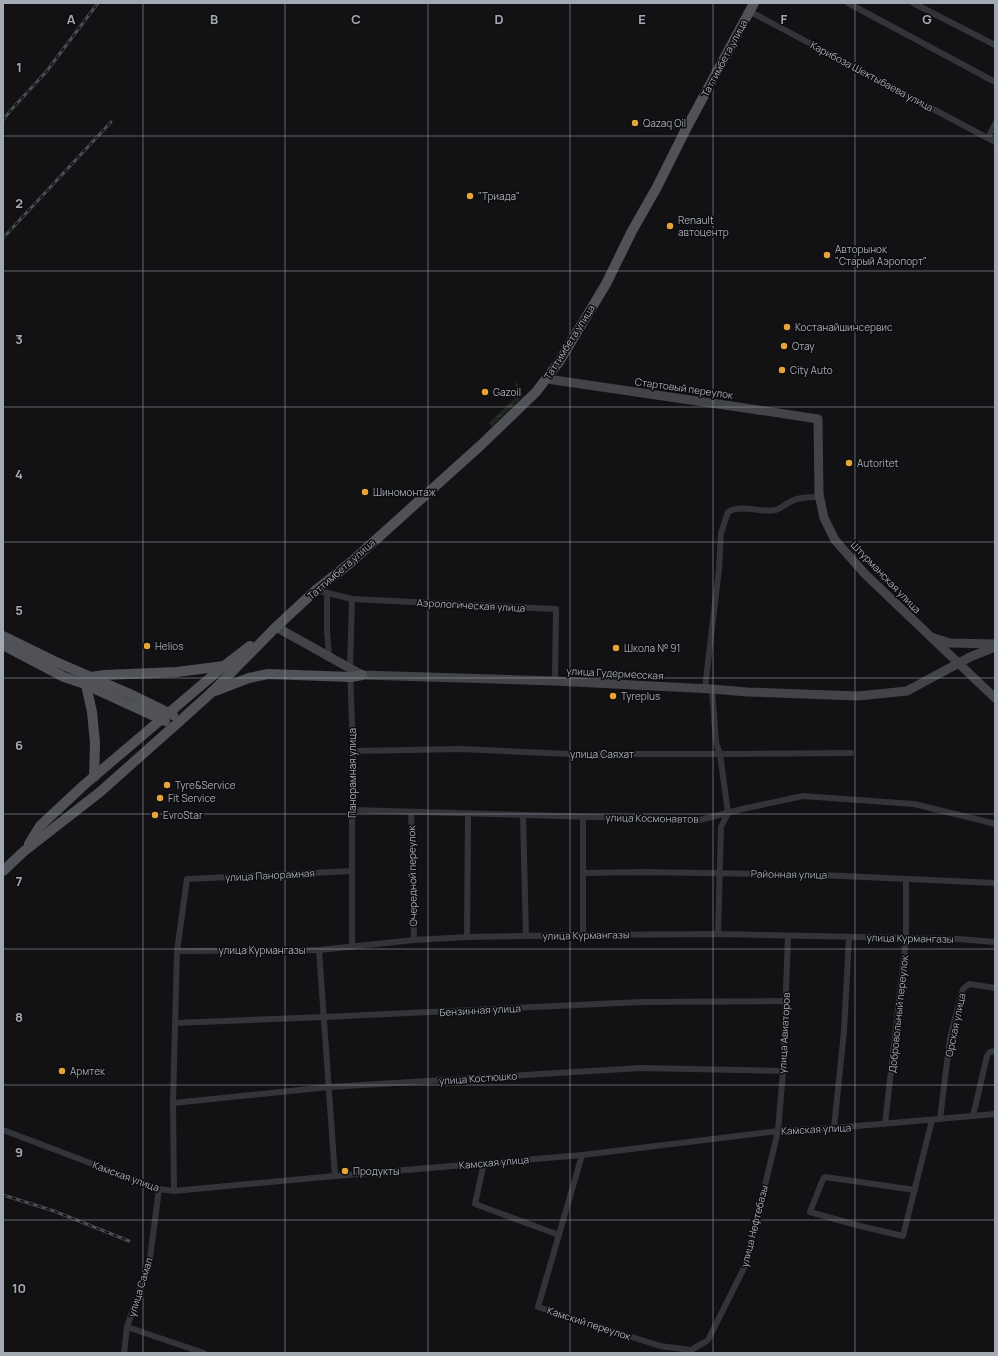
<svg xmlns="http://www.w3.org/2000/svg" width="998" height="1356" viewBox="0 0 998 1356" font-family="Manrope,sans-serif">
  <style>
    .grass { fill: url(#grass-tufts) }
    .lines { fill: none; stroke-linecap: round; stroke-linejoin: round }
    .street { stroke: #333439; stroke-width: 6 }
    .secondary { stroke: #424448; stroke-width: 9 }
    .primary { stroke: #505257; stroke-width: 10 }
    .rail-casing { stroke: #4b4d51; stroke-width: 3 }
    .rail { stroke: #0d0d0f; stroke-width: 1.5; stroke-dasharray: 4.5; stroke-linecap: butt }
    .grid { fill: none; stroke: #a4aab4; stroke-width: 1; stroke-opacity: 0.55 }
    .poi-dot { fill: #e7a537; stroke: #0d0d0f; stroke-width: 1.5 }
    .labels { text-anchor: middle; dominant-baseline: central; stroke-width: 3; stroke-linejoin: round; paint-order: stroke }
    .street-label { font-size: 10px; fill: #a4aab4; stroke: #0d0d0f }
    .poi-label { font-size: 10px; fill: #a4aab4; stroke: #0d0d0f; text-anchor: start }
    .grid-label { font-size: 13px; text-anchor: middle; font-weight: bold; fill: #a4aab4; stroke: #0d0d0f; stroke-width: 3; stroke-linejoin: round; paint-order: stroke }
  </style>
  <defs>
    <pattern id="grass-tufts" width="24" height="20" patternUnits="userSpaceOnUse"><rect width="24" height="20" fill="#1f261f"/><path d="M3 7l-1-3M5 7V3M7 7l1-3M15 17l-1-3M17 17v-4M19 17l1-3" fill="none" stroke="#3d433d"/></pattern>
  </defs>
  <rect width="100%" height="100%" fill="#121214"/>
  <path class="grass" d="M516,382L521,388L523,396L492,426L489,423L519,394L515,384Z"/>
  <g class="lines">
    <g class="street">
      <path d="M848,3L995,82"/>
      <path d="M913,3L995,45"/>
      <path d="M749,11L995,142"/>
      <path d="M988,138L995,124"/>
      <path d="M316,590L352,599L556,609L555,681"/>
      <path d="M327,593V631L329,656"/>
      <path d="M352,599L350,668L353,751L352,810V947"/>
      <path d="M705,688L719,569L721,533L728,512C742,504 759,513 775,510C780,509 784,505 788,503C798,497 809,497 819,497"/>
      <path d="M712,689L716,742L720,754L728,813L721,827L718,934"/>
      <path d="M353,751L461,749L569,754H720L851,753"/>
      <path d="M352,810L700,820L742,809L803,796L914,804L984,821L995,824"/>
      <path d="M411,812L414,940"/>
      <path d="M523,815L526,936"/>
      <path d="M583,817V935"/>
      <path d="M584,873L642,872L821,875L995,883"/>
      <path d="M467,937L468,814"/>
      <path d="M319,950L335,1176"/>
      <path d="M177,951L319,950L414,940L467,937L583,935L718,934L959,939L995,942"/>
      <path d="M175,1023L324,1017L641,1002L786,1001"/>
      <path d="M173,1103L329,1087L641,1068L783,1071"/>
      <path d="M973,1116L987,1056L990,1052L995,1051"/>
      <path d="M940,1119L950,1038L963,989L969,984L995,988"/>
      <path d="M885,1124L906,938V879"/>
      <path d="M834,1128L844,1031L849,937"/>
      <path d="M3,1130L159,1189L174,1191L335,1176L582,1155L778,1131L834,1128L995,1114"/>
      <path d="M582,1155L538,1307L660,1346L691,1350"/>
      <path d="M484,1163L475,1204L559,1235"/>
      <path d="M159,1189L150,1258L127,1327L204,1353"/>
      <path d="M915,1190L825,1177L823,1179L810,1212L860,1226L903,1236L932,1120"/>
      <path d="M174,1191L173,1103L177,951L187,879L352,871"/>
      <path d="M124,1353L127,1327"/>
      <path d="M689,1353C693,1347 703,1344 708,1340L746,1264L778,1131L783,1071L788,936"/>
    </g>
    <g class="secondary">
      <path d="M547,379L745,408L818,419L819,494L824,518L835,540L865,574L995,698"/>
      <path d="M276,627L362,675L555,681L712,689L747,692L858,696L907,691L970,657L995,647"/>
      <path d="M931,637L950,643L995,644"/>
    </g>
    <g class="primary">
      <path d="M3,636L54,661L130,694L173,715"/>
      <path d="M3,645L64,677L82,683L165,721"/>
      <path d="M90,677L105,675L177,672L224,666"/>
      <path d="M86,685L92,712L95,743L94,777"/>
      <path d="M215,691L249,678L268,674L351,677L362,675"/>
      <path d="M29,844L40,826L84,785L224,666L250,646"/>
      <path d="M3,871L23,852L100,792L181,720L212,692L276,627L316,590L350,563L481,445L536,392L559,362L606,284L632,231L657,187L686,129L754,3"/>
    </g>
    <defs>
      <g id="rail">
        <path d="M3,120L10,111L46,72L98,3"/>
        <path d="M3,238L111,122"/>
        <path d="M3,1195L54,1211L129,1241"/>
      </g>
    </defs>
    <use href="#rail" class="rail-casing"/>
    <use href="#rail" class="rail"/>
  </g>
  <path class="grid" d="M143,3V1353M285,3V1353M428,3V1353M570,3V1353M713,3V1353M855,3V1353M3,136H995M3,271H995M3,407H995M3,542H995M3,678H995M3,814H995M3,949H995M3,1085H995M3,1220H995"/>
  <g class="poi-dot">
    <circle cx="635" cy="123" r="4"/>
    <circle cx="470" cy="196" r="4"/>
    <circle cx="670" cy="226" r="4"/>
    <circle cx="827" cy="255" r="4"/>
    <circle cx="787" cy="327" r="4"/>
    <circle cx="784" cy="346" r="4"/>
    <circle cx="782" cy="370" r="4"/>
    <circle cx="485" cy="392" r="4"/>
    <circle cx="849" cy="463" r="4"/>
    <circle cx="365" cy="492" r="4"/>
    <circle cx="147" cy="646" r="4"/>
    <circle cx="616" cy="648" r="4"/>
    <circle cx="613" cy="696" r="4"/>
    <circle cx="167" cy="785" r="4"/>
    <circle cx="160" cy="798" r="4"/>
    <circle cx="155" cy="815" r="4"/>
    <circle cx="62" cy="1071" r="4"/>
    <circle cx="345" cy="1171" r="4"/>
  </g>
  <g class="labels">
    <g class="street-label">
      <text transform="translate(724 58) rotate(-62)">Таттимбета улица</text>
      <text transform="translate(872 76) rotate(28)">Карибоза Шектыбаева улица</text>
      <text transform="translate(569 342) rotate(-58)">Таттимбета улица</text>
      <text transform="translate(684 388) rotate(8)">Стартовый переулок</text>
      <text transform="translate(341 569) rotate(-41)">Таттимбета улица</text>
      <text transform="translate(886 577) rotate(46)">Штурманская улица</text>
      <text transform="translate(471 605) rotate(3)">Аэрологическая улица</text>
      <text transform="translate(615 673) rotate(3)">улица Гудермесская</text>
      <text x="602" y="754">улица Саяхат</text>
      <text transform="translate(352 773) rotate(-90)">Панорамная улица</text>
      <text transform="translate(652 818) rotate(1)">улица Космонавтов</text>
      <text transform="translate(789 874) rotate(1)">Районная улица</text>
      <text transform="translate(270 875) rotate(-3)">улица Панорамная</text>
      <text transform="translate(412 876) rotate(-91)">Очередной переулок</text>
      <text transform="translate(586 935) rotate(-1)">улица Курмангазы</text>
      <text transform="translate(910 938) rotate(1)">улица Курмангазы</text>
      <text x="262" y="950">улица Курмангазы</text>
      <text transform="translate(480 1010) rotate(-3)">Бензинная улица</text>
      <text transform="translate(898 1014) rotate(-84)">Добровольный переулок</text>
      <text transform="translate(955 1025) rotate(-78)">Орская улица</text>
      <text transform="translate(784 1033) rotate(-87)">улица Авиаторов</text>
      <text transform="translate(478 1078) rotate(-4)">улица Костюшко</text>
      <text transform="translate(816 1129) rotate(-3)">Камская улица</text>
      <text transform="translate(494 1162) rotate(-5)">Камская улица</text>
      <text transform="translate(126 1176) rotate(20)">Камская улица</text>
      <text transform="translate(754 1226) rotate(-76)">улица Нефтебазы</text>
      <text transform="translate(140 1287) rotate(-73)">улица Самал</text>
      <text transform="translate(589 1323) rotate(18)">Камский переулок</text>
    </g>
    <g class="poi-label">
      <text x="643" y="123">Qazaq Oil</text>
      <text x="478" y="196">"Триада"</text>
      <text x="678" y="220">Renault<tspan x="678" dy="12">автоцентр</tspan></text>
      <text x="835" y="249">Авторынок<tspan x="835" dy="12">"Старый Аэропорт"</tspan></text>
      <text x="795" y="327">Костанайшинсервис</text>
      <text x="792" y="346">Отау</text>
      <text x="790" y="370">City Auto</text>
      <text x="493" y="392">Gazoil</text>
      <text x="857" y="463">Autoritet</text>
      <text x="373" y="492">Шиномонтаж</text>
      <text x="155" y="646">Helios</text>
      <text x="624" y="648">Школа № 91</text>
      <text x="621" y="696">Tyreplus</text>
      <text x="175" y="785">Tyre&amp;Service</text>
      <text x="168" y="798">Fit Service</text>
      <text x="163" y="815">EvroStar</text>
      <text x="70" y="1071">Армтек</text>
      <text x="353" y="1171">Продукты</text>
    </g>
  </g>
  <g class="grid-label">
    <text x="71" y="24">A</text>
    <text x="214" y="24">B</text>
    <text x="356" y="24">C</text>
    <text x="499" y="24">D</text>
    <text x="642" y="24">E</text>
    <text x="784" y="24">F</text>
    <text x="927" y="24">G</text>
    <text x="19" y="72">1</text>
    <text x="19" y="208">2</text>
    <text x="19" y="344">3</text>
    <text x="19" y="479">4</text>
    <text x="19" y="615">5</text>
    <text x="19" y="750">6</text>
    <text x="19" y="886">7</text>
    <text x="19" y="1022">8</text>
    <text x="19" y="1157">9</text>
    <text x="19" y="1293">10</text>
  </g>
  <rect width="998" height="1356" fill="none" stroke="#a4aab4" stroke-width="8"/>
</svg>
